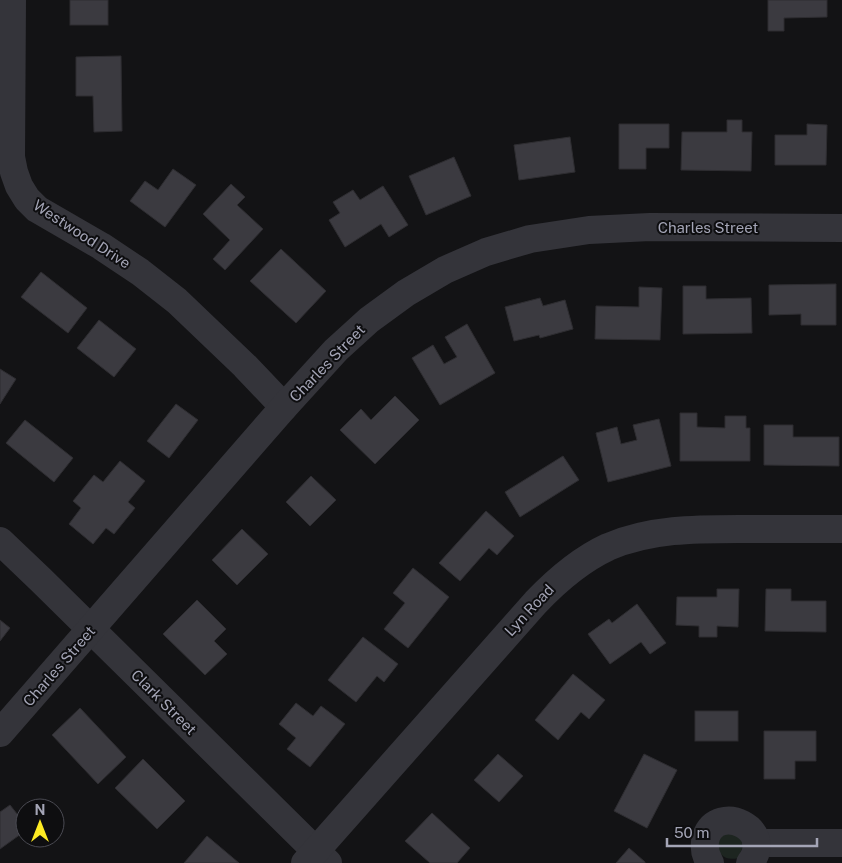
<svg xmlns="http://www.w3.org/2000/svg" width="842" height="863" viewBox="0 0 842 863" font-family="'Public Sans',sans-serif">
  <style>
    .green { fill: #1d2520 }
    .building { fill: #3b3a40; stroke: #2e2d31 }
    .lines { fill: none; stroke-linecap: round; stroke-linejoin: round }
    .minor { stroke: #34343a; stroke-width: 28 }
    .labels { text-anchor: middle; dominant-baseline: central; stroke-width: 4; stroke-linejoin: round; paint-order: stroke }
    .street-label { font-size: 15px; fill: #a4a5b6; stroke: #0e0e10 }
  </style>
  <rect width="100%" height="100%" fill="#131315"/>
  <path class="green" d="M732,831L745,842L738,858C727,861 718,856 718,844C718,841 718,839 720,837C723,835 728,833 732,831Z"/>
  <g class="building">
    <rect x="70" y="0" width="38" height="25"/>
    <path d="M768,0H827V17L784,18V31H768Z"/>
    <path d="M121,56L122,131L94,132L93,96H76V57Z"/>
    <path d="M727,120H742V132H752L751,171L681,170L682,132H727Z"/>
    <path d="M619,124H669V148H646V169H619Z"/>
    <path d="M807,124L827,125L826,165H775V135H807Z"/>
    <path d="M570,137L575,172L519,180L514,145Z"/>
    <path d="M454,157L471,196L426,215L409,176Z"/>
    <path d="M173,169L196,185L165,227L130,201L145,181L158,190Z"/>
    <path d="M231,184L245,197L237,205L263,229L225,270L213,259L230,240L203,214Z"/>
    <path d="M383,186L408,225L389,237L381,224L345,247L329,220L340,213L333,202L353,190L360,200Z"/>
    <path d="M281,249L326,291L296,323L250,281Z"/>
    <path d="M41,272L87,308L68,333L21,297Z"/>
    <path d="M836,284V325H801V314L769,315V285Z"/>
    <path d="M683,286H706V299L751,298L752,333L683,334Z"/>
    <path d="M639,287L662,288L660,340L595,339L596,306L639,307Z"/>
    <path d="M540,298L543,306L565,300L573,329L540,338L539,335L514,341L505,307Z"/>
    <path d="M99,320L136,349L114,377L77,348Z"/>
    <path d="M467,324L495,373L440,405L412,358L433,345L444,364L457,357L445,337Z"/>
    <path d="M0,369L16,379L0,404Z"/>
    <path d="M395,396L419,420L375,464L340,430L361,409L371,420Z"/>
    <path d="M176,404L198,420L169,458L147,441Z"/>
    <path d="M680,413H697V427L725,428V416H746V428H750V461H680Z"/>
    <path d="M659,419L671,466L608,482L596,433L617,427L621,444L637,440L633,425Z"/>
    <path d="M25,420L73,458L54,482L6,443Z"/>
    <path d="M764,425H793V437H839V466L764,465Z"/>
    <path d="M563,456L579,480L520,517L505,492Z"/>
    <path d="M120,461L145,481L128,502L135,508L114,534L106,528L93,544L69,524L81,508L73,501L94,475L103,482Z"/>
    <path d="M311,476L336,500L310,526L286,502Z"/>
    <path d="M486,511L514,536L497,555L489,548L460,581L439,563Z"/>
    <path d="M242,529L268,554L237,585L212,560Z"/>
    <path d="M413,568L449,597L408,648L384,629L405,603L393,593Z"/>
    <path d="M717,589H739L738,627L717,626V637H699V626L676,625L677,597H717Z"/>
    <path d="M766,589H791V601H826V632L765,631Z"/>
    <path d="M197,600L226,629L214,641L227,654L205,675L163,634Z"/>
    <path d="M637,604L666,643L650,654L641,642L610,664L588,634L609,619L612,623Z"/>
    <path d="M0,620L10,628L0,641Z"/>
    <path d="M363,637L398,664L384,682L377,676L356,702L328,680Z"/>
    <path d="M573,674L605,700L589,719L581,712L558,740L535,720Z"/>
    <path d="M296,703L313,716L321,706L345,724L310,767L287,749L296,738L279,724Z"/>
    <path d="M80,708L126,757L98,784L52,735Z"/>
    <rect x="695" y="711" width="43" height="30"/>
    <path d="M764,731H816V761H795V779H764Z"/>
    <path d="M498,754L523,776L499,802L474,780Z"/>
    <path d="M644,754L677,770L647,828L614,811Z"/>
    <path d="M143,759L185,801L157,829L115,788Z"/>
    <path d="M10,805L25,824V831L0,849V812Z"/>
    <path d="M432,813L470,848L457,863H430L405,841Z"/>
    <path d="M207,836L239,863H184Z"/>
    <path d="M629,848L645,862V863H616Z"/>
  </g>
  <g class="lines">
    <g class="minor">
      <path d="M12,0L11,157L14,172L19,186L27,199L37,209L101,246L140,272L177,301L245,366L284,407"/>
      <path d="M0,541L41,580L328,863"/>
      <path d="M0,733L284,407L336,350L369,320L406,293L445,270L486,252L530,239L589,230L650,227L842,228"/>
      <path d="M756,843H842"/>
      <path d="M305,863L536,602C557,580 580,560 608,547C652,528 700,529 747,529C779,529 810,529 842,529"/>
      <path d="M710,863C705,855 703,847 706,837C718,802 776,829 750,863"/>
    </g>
  </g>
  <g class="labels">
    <g class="street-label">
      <text x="708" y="227">Charles Street</text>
      <text transform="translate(82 234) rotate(33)">Westwood Drive</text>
      <text transform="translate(327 363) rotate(-46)">Charles Street</text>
      <text transform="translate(529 610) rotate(-47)">Lyn Road</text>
      <text transform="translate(59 666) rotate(-49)">Charles Street</text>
      <text transform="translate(164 702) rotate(45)">Clark Street</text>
    </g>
  </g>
  <g transform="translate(40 823)"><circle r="24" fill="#0e0e10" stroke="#4a4a52"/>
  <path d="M0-4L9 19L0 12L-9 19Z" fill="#fdea23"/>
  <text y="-8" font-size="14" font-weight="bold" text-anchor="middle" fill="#a4a5b6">N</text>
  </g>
  <path d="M667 838v8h150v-8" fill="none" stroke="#a4a5b6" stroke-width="2.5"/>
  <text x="674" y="838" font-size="15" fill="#a4a5b6" stroke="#0e0e10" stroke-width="4" paint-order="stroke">50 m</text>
</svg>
